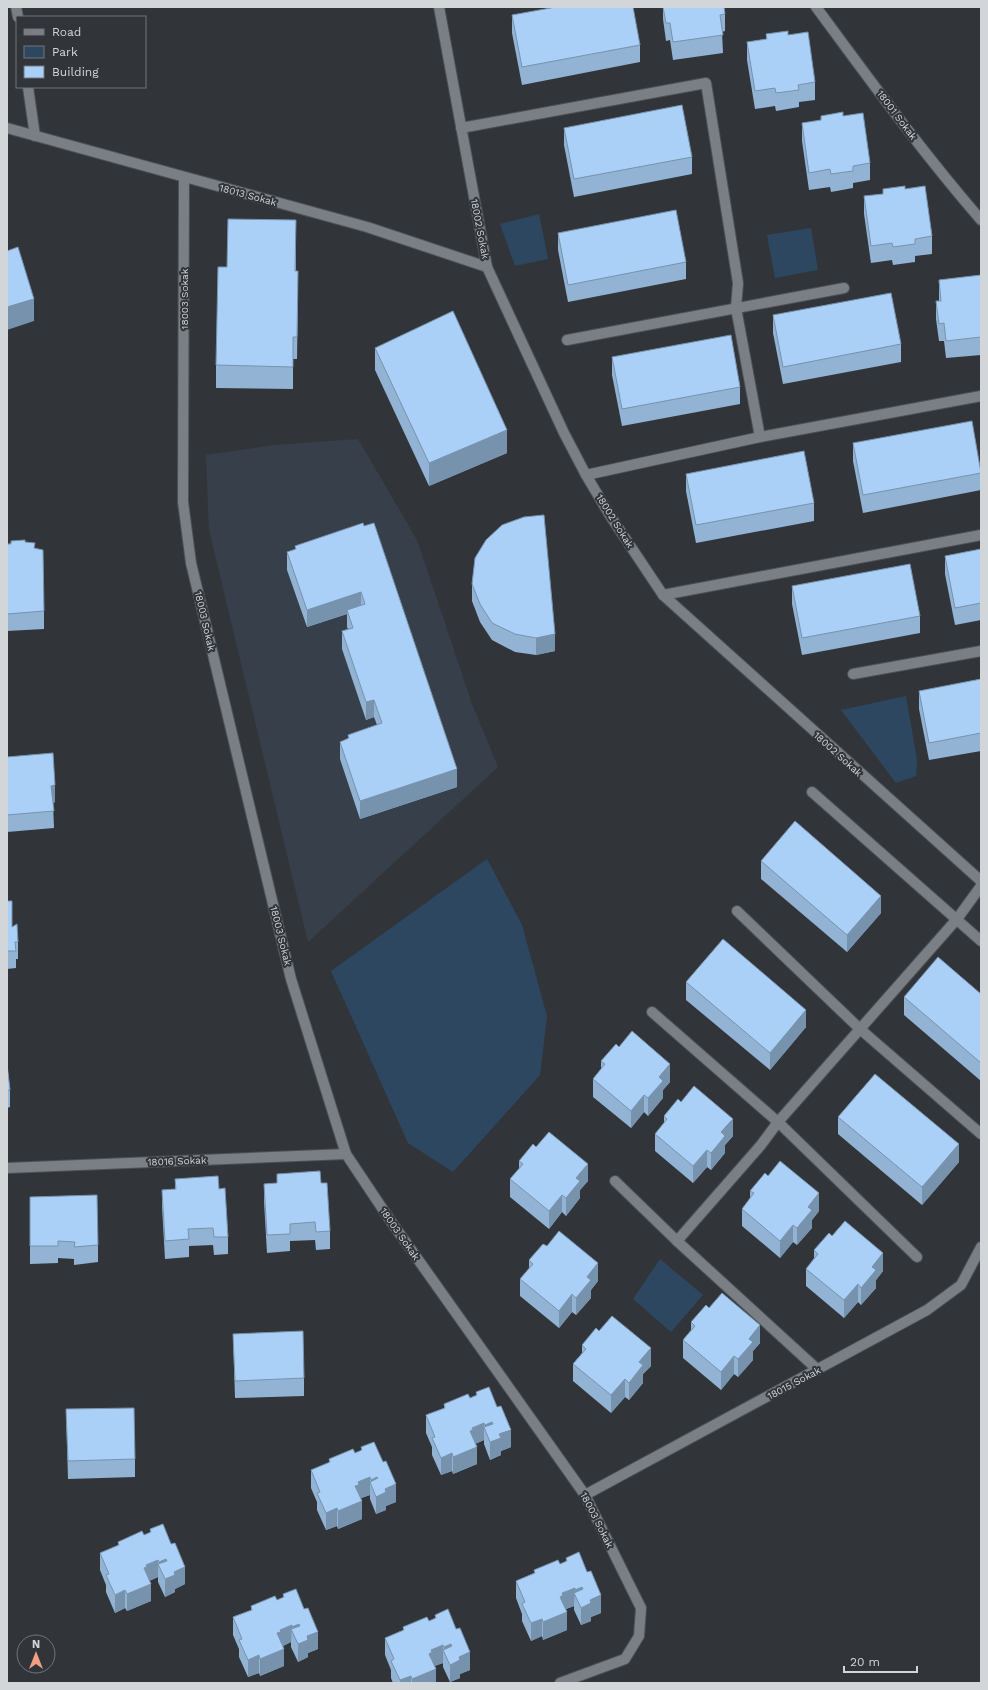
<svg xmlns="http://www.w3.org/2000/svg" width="988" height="1690" viewBox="0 0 988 1690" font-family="'Work Sans',sans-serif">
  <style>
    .built { fill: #37404a }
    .green { fill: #2d4760 }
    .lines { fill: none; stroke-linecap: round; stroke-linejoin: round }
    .minor-casing { stroke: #4d5155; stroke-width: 12 }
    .minor { stroke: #7a7f85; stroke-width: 10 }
    .wall { fill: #92b3d4 }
    .shaded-wall { fill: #7792ad }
    .building { fill: #aad0f7; stroke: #7792ad }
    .labels { text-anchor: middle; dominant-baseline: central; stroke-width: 4; stroke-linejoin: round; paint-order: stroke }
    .street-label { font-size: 10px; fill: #d3d6d9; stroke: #31353a }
  </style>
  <rect width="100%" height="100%" fill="#31353a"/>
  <path class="built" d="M358,439L417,540L472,704L498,767L308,942L209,530L206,455L275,445Z"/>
  <g class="green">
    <path d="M539,214L548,259L515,266L500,224Z"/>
    <path d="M811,228L818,270L775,278L767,235Z"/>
    <path d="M906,696L917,760L916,776L896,783L841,710Z"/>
    <path d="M487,859L522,925L547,1016L540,1075L453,1172L408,1143L331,971Z"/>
    <path d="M660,1259L703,1295L671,1332L633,1299Z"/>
  </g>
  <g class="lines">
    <defs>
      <g id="minor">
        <path d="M16,7L18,17"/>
        <path d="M439,7L487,267L564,433L586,475L611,517L663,595L981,881"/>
        <path d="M816,7C870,80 922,152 981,220"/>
        <path d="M28,87L35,136"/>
        <path d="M7,128L367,227L487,267"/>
        <path d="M461,128L706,83L738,283L736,308L760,437"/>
        <path d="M184,177L183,502L191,563L291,979L346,1154L390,1220L585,1495L641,1608L639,1636L625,1659L560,1683"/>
        <path d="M567,340L844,288"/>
        <path d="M586,475L760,437L981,396"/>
        <path d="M663,595L981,535"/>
        <path d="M853,674L981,651"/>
        <path d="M812,792L981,941"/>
        <path d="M737,911L860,1029L981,1134"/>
        <path d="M652,1012L778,1122L917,1257"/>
        <path d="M7,1168L346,1154"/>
        <path d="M615,1181L677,1241L818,1370"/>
        <path d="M677,1241L761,1145L778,1122L957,919L981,886"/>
        <path d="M585,1495L927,1310L961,1285L981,1247"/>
      </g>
    </defs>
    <use href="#minor" class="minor-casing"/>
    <use href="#minor" class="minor"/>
  </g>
  <g class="wall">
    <path d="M663,7H724L725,14V31L722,32L723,53L673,60L670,40L666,41L663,19Z"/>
    <path d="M512,15L640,45V62L522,85L512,33Z"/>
    <path d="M766,34L788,35L815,82V100L799,102V107L776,111L775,106L755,109L747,60V42L766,39Z"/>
    <path d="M821,116H843L870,163V180L853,183V188L831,192L830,187L809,190L802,141V123L821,121Z"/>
    <path d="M564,128L692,157V174L574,197L564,145Z"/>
    <path d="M883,189H905L932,236V254L915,256V262L893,265L892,260L871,263L864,214V196L883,194Z"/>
    <path d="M558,233L686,262V279L568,302L558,250Z"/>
    <path d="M296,243V271L298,294L297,359H293V389L216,388V365L227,267Z"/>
    <path d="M981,275V355L946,358L944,341H939L936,319V301H939V280Z"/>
    <path d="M773,315L901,344V362L783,384L773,333Z"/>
    <path d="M375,348L507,453L429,486L375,370Z"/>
    <path d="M612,357L740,387V404L622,426L612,375Z"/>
    <path d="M853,443L981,472V490L863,513L853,461Z"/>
    <path d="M686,474L814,503V521L696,543L686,491Z"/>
    <path d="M363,523L457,787L360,819L340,759V742L348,739V735L377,725L374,717L366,720L342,649V631L348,629L347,627V614L307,627L287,570V552L295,550V546Z"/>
    <path d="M25,542L35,548L44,611V629L7,631V544Z"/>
    <path d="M981,549V620L955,625L945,574V556Z"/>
    <path d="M472,584L555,651L536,655L515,652L492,640L480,622L472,601Z"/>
    <path d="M792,586L920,616V633L802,655L792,604Z"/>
    <path d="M981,679V751L929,760L919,709V691Z"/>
    <path d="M7,757L55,802L53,803L54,828L7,832Z"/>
    <path d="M761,861L881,913L847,952L761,879Z"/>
    <path d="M7,901L12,927L18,942V959H16V968L7,969Z"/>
    <path d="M686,982L806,1027L770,1070L686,1000Z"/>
    <path d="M981,994V1081L904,1015V997Z"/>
    <path d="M619,1047L670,1082L663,1090V1098L648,1116L644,1112L631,1128L593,1097V1079L601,1069V1061Z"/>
    <path d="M7,1064L10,1090V1107L7,1108Z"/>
    <path d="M681,1102L733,1136L725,1145V1153L711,1170L707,1167L693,1183L655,1151V1134L664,1123V1116Z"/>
    <path d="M838,1117L959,1162L922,1205L838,1134Z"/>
    <path d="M536,1147L588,1181L580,1190V1198L566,1216L562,1212L549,1229L510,1197V1179L519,1169V1161Z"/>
    <path d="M277,1174L321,1183L330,1231V1249L316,1250L315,1240L290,1241V1251L267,1253L264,1202V1184L277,1183Z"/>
    <path d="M768,1176L819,1211L812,1220V1228L797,1245L793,1242L780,1258L742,1226V1209L750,1198V1191Z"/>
    <path d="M175,1179L219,1189L228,1237V1254L214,1255L213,1245L189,1246V1257L165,1259L162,1207V1190L175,1189Z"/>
    <path d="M30,1197L98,1245V1262L74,1265V1259L58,1258V1263L30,1264Z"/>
    <path d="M832,1236L883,1271L876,1280V1288L861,1305L858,1302L844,1318L806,1286V1269L814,1258V1250Z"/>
    <path d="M529,1260L598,1281L591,1290V1298L576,1315L572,1312L559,1328L520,1296V1279L529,1268Z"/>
    <path d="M691,1322L760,1343L753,1351V1360L738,1377L734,1374L721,1390L683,1358V1340L691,1330Z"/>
    <path d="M599,1331L651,1366L643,1374V1383L629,1400L625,1397L611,1413L573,1381V1364L582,1353V1345Z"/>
    <path d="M233,1334L304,1378V1396L235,1398Z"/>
    <path d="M476,1392L511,1447L501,1451V1455L490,1460L484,1444V1440L475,1444L477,1464L453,1474L452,1471L441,1475L432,1455V1447L426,1433V1415L444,1408V1404L470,1398L476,1396Z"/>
    <path d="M66,1409L135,1459V1477L68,1479Z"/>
    <path d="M361,1447L396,1502L386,1506V1510L376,1514L370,1499V1495L361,1498L362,1519L338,1529L337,1526L326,1530L317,1510V1502L311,1488V1470L329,1463V1459L355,1453L361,1451Z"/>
    <path d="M150,1529L185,1584L175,1589V1592L165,1597L158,1582V1577L149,1581L151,1601L127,1611L125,1608L115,1613L106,1592V1585L100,1570V1553L118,1545V1542L144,1535L150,1533Z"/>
    <path d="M566,1558L601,1613L591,1617V1621L581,1625L574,1610V1606L566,1609L567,1630L543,1640L542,1636L531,1641L522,1621V1614L516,1598V1581L534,1573V1570L560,1564L566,1561Z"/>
    <path d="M283,1594L318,1649L308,1653V1657L298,1662L291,1647V1642L283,1646L284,1666L260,1676L259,1673L248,1677L239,1657V1649L233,1635V1617L251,1610V1606L277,1600L283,1598Z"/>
    <path d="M435,1615L470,1670L460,1674V1678L450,1682L443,1667V1663L434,1666L436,1683H393L391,1678V1670L385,1655V1638L403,1630V1627L429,1621L435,1618Z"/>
  </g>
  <g class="shaded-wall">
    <path d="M34,299V321L7,330V307Z"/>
    <path d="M507,430V453L429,486V463Z"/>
    <path d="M361,592V610H347V614L307,627V610Z"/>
    <path d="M555,634V651L536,655V638Z"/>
    <path d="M374,700V717L366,720V702Z"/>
    <path d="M457,769V787L360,819V801Z"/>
    <path d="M55,785V802L51,804V786Z"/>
    <path d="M881,896V913L847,952V935Z"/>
    <path d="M806,1010V1027L770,1070V1053Z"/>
    <path d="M670,1064V1082L663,1090V1098L648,1116V1098L659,1077Z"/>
    <path d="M644,1095V1112L631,1128V1111Z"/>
    <path d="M733,1119V1136L725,1145V1153L711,1170V1153L721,1132Z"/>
    <path d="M959,1144V1162L922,1205V1187Z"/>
    <path d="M707,1150V1167L693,1183V1166Z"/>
    <path d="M588,1164V1181L580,1190V1198L566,1216V1198L576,1178Z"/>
    <path d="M819,1193V1211L812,1220V1228L797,1245V1228L808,1207Z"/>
    <path d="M562,1195V1212L549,1229V1211Z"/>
    <path d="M793,1225V1242L780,1258V1241Z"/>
    <path d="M883,1253V1271L876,1280V1288L861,1305V1288L872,1267Z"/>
    <path d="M598,1263V1281L591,1290V1298L576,1315V1298L587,1277Z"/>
    <path d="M858,1284V1302L844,1318V1300Z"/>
    <path d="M572,1294V1312L559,1328V1311Z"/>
    <path d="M760,1325V1343L753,1351V1360L738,1377V1359L749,1339Z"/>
    <path d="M651,1348V1366L643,1374V1383L629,1400V1383L639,1362Z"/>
    <path d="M734,1356V1374L721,1390V1372Z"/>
    <path d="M625,1379V1397L611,1413V1395Z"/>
    <path d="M492,1422V1439L485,1429V1425Z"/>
    <path d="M484,1423V1440L473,1445L470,1431L472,1428Z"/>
    <path d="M511,1430V1447L501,1451V1455L490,1460V1442L499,1434Z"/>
    <path d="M477,1447V1464L453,1474V1457Z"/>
    <path d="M452,1453V1471L441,1475V1458Z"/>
    <path d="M370,1477V1495L359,1499L355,1486L358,1482Z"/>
    <path d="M377,1477V1494L371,1484V1480Z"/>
    <path d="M396,1484V1502L386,1506V1510L376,1514V1497L385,1489Z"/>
    <path d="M362,1501V1519L338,1529V1511Z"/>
    <path d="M337,1508V1526L326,1530V1513Z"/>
    <path d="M166,1559V1577L159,1567V1562Z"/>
    <path d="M158,1560V1577L147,1582L144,1568L146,1565Z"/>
    <path d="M185,1567V1584L175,1589V1592L165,1597V1579L174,1572Z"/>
    <path d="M151,1584V1601L127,1611V1594Z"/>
    <path d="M582,1587V1605L575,1595V1590Z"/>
    <path d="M575,1588L574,1606L563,1610L560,1597L562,1593Z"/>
    <path d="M125,1590V1608L115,1613V1595Z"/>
    <path d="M601,1595V1613L591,1617V1621L581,1625V1608L590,1600Z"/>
    <path d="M567,1612V1630L543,1640V1622Z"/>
    <path d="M542,1619V1636L531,1641V1623Z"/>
    <path d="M299,1624V1641L292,1631V1627Z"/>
    <path d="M292,1625L291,1642L281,1647L277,1633L280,1630Z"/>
    <path d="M318,1632V1649L308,1653V1657L298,1662V1644L307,1636Z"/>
    <path d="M451,1644V1662L444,1653V1647Z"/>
    <path d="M443,1645V1663L432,1667L429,1654L431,1650Z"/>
    <path d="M284,1649V1666L260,1676V1659Z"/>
    <path d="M470,1652V1670L460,1674V1678L450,1682V1665L459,1657Z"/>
    <path d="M259,1655V1673L248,1677V1660Z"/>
    <path d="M436,1669V1683H412V1679Z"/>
    <path d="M411,1676V1683H400V1680Z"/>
  </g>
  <g class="building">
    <path d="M556,7H633L640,45L522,67L512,15Z"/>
    <path d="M663,7H724L725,14L720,15L723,35L673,42L670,23H666Z"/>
    <path d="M788,31V35L808,32L815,82L798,85L799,90L776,93L775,88L755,91L747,42L767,39L766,34Z"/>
    <path d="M682,105L692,157L574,179L564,128Z"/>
    <path d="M843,112V116L863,113L870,163L853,166V171L831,174L830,169L809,173L802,123L821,120V116Z"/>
    <path d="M905,186V189L925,186L932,236L915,239V244L893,247L892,243L871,246L864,196L883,194V189Z"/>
    <path d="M676,210L686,262L568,285L558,233Z"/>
    <path d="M228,219L296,220L295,271H298L297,337H293V367L216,365L218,267H227Z"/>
    <path d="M18,247L34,299L7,307V251Z"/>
    <path d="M981,275V337L946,341L944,323L939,324L936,301H941L939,280Z"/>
    <path d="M891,293L901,344L783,367L773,315Z"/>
    <path d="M453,311L507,430L429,463L375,348Z"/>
    <path d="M731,335L740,387L622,409L612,357Z"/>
    <path d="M972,421L981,473L863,495L853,443Z"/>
    <path d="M804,451L814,503L696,525L686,474Z"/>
    <path d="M544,515L555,634L536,638L515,634L492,623L480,604L472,584L475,558L486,540L502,525L524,517Z"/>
    <path d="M363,523L364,526L374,523L457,769L360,801L340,742L349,738L348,735L382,723L374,700L366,702L342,631L353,628L347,610L365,604L361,592L307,610L287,552L296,549L295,546Z"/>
    <path d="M25,540V542L35,543L34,548L43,550L44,611L7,614V544H11V541Z"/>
    <path d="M981,549V603L955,608L945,556Z"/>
    <path d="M910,564L920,616L802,638L792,586Z"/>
    <path d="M981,679V733L929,743L919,691Z"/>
    <path d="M53,753L55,785L51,786L54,811L7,815V757Z"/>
    <path d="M795,821L881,896L847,935L761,861Z"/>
    <path d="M7,901H12V927L17,924L18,942H15L16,951H7Z"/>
    <path d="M723,939L806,1010L770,1053L686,982Z"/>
    <path d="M938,957L981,994V1063L904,997Z"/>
    <path d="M632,1031L670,1064L659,1077L663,1081L648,1098L644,1095L631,1111L593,1079L605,1064L601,1061L616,1044L619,1047Z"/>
    <path d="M7,1064L10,1090H7Z"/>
    <path d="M875,1074L959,1144L922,1187L838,1117Z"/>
    <path d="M694,1086L733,1119L721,1132L725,1136L711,1153L707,1150L693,1166L655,1134L667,1119L664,1116L678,1099L681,1102Z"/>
    <path d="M549,1132L588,1164L576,1178L580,1181L566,1198L562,1195L549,1211L510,1179L523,1164L519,1161L533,1144L536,1147Z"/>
    <path d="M780,1161L819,1193L808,1207L812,1210L797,1228L793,1225L780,1241L742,1209L754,1193L750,1191L765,1173L768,1176Z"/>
    <path d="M320,1171L321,1183H327L330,1231L316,1232L315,1222L290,1224V1234L267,1235L264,1184L277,1183V1174Z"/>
    <path d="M218,1176L219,1189L225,1188L228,1237H214L213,1228L188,1229L189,1239L165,1241L162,1190L176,1189L175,1179Z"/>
    <path d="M97,1195L98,1245L74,1247L75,1242L58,1241V1246H30V1197Z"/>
    <path d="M845,1221L883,1253L872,1267L876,1270L861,1288L858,1284L844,1300L806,1269L818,1254L814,1250L829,1233L832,1236Z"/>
    <path d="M559,1231L598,1263L587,1277L591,1280L576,1298L572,1294L559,1311L520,1279L533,1264L529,1260L543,1244L547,1246Z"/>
    <path d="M722,1293L760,1325L749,1339L753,1342L738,1359L734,1356L721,1372L683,1340L695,1326L691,1322L706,1305L709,1308Z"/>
    <path d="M612,1316L651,1348L639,1362L643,1365L629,1383L625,1379L611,1395L573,1364L586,1349L582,1345L596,1328L599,1331Z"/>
    <path d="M303,1331L304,1378L235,1381L233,1334Z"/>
    <path d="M489,1387L497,1407L501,1406L511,1430L499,1434L501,1438L490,1442L484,1427L493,1424L492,1422L485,1425L484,1423L472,1428L473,1430L470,1431L477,1447L453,1457L452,1453L441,1458L432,1438L435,1437L426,1415L445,1408L444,1404L468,1394L470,1398L477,1395L476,1392Z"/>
    <path d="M134,1408L135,1459L68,1461L66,1409Z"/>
    <path d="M374,1442L383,1462L386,1461L396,1484L385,1489L386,1492L376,1497L370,1482L378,1478L377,1477L371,1480L370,1477L358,1482L359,1485L355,1486L362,1501L338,1511L337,1508L326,1513L317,1493L320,1492L311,1470L330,1462L329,1459L353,1449L355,1453L362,1450L361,1447Z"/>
    <path d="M163,1524L171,1544L175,1543L185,1567L174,1572L175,1575L165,1579L158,1564L167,1561L166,1559L159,1562L158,1560L146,1565L147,1567L144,1568L151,1584L127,1594L125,1590L115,1595L106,1575L109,1574L100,1553L119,1545L118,1542L142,1531L144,1535L151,1532L150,1529Z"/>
    <path d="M579,1552L587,1572L591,1571L601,1595L590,1600L591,1603L581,1608L574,1593L583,1589L582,1587L575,1590V1588L562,1593L563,1595L560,1597L567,1612L543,1622L542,1619L531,1623L522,1604L525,1602L516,1581L535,1573L534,1570L558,1560L560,1564L567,1561L566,1558Z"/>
    <path d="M296,1589L304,1609L308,1608L318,1632L307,1636L308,1640L298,1644L291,1629L300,1626L299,1624L292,1627V1625L280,1630L281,1632L277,1633L284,1649L260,1659L259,1655L248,1660L239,1640L242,1639L233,1617L252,1610L251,1606L275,1596L277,1600L284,1597L283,1594Z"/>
    <path d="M448,1609L456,1629L460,1628L470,1652L459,1657L460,1660L450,1665L443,1650L452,1646L451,1644L444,1647L443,1645L431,1650L432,1652L429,1654L436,1669L412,1679L411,1676L400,1680L391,1661L394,1659L385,1638L404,1630L403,1627L427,1617L429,1621L436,1618L435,1615Z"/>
  </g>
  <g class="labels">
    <g class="street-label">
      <text transform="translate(897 115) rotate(53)">18001 Sokak</text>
      <text transform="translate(248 195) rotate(15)">18013 Sokak</text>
      <text transform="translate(480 229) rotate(79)">18002 Sokak</text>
      <text transform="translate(184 299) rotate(-90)">18003 Sokak</text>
      <text transform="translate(615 521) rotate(58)">18002 Sokak</text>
      <text transform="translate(205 621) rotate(77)">18003 Sokak</text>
      <text transform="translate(838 754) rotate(42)">18002 Sokak</text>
      <text transform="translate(281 936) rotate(76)">18003 Sokak</text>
      <text transform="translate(177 1161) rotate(-2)">18016 Sokak</text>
      <text transform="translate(400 1234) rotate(55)">18003 Sokak</text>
      <text transform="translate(794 1383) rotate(-28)">18015 Sokak</text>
      <text transform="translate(597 1520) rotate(63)">18003 Sokak</text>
    </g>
  </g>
  <rect width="988" height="1690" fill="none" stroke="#d3d6d9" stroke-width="16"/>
  <rect x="16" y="16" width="130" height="72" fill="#31353a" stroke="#72757a"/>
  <rect x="24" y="29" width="20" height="6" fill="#7a7f85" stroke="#72757a"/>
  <text x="52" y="36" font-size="12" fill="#d3d6d9">Road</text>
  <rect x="24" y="46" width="20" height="12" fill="#2d4760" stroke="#72757a"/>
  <text x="52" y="56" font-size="12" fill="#d3d6d9">Park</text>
  <rect x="24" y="66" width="20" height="12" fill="#aad0f7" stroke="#72757a"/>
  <text x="52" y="76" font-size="12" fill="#d3d6d9">Building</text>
  <g transform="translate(36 1654)"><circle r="19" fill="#31353a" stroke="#72757a"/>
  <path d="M0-3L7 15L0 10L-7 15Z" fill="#f39f84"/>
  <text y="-6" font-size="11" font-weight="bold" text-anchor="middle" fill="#d3d6d9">N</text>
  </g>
  <path d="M844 1666v6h73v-6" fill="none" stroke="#d3d6d9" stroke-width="2"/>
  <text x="850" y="1666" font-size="12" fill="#d3d6d9" stroke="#31353a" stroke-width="3" paint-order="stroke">20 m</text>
</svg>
